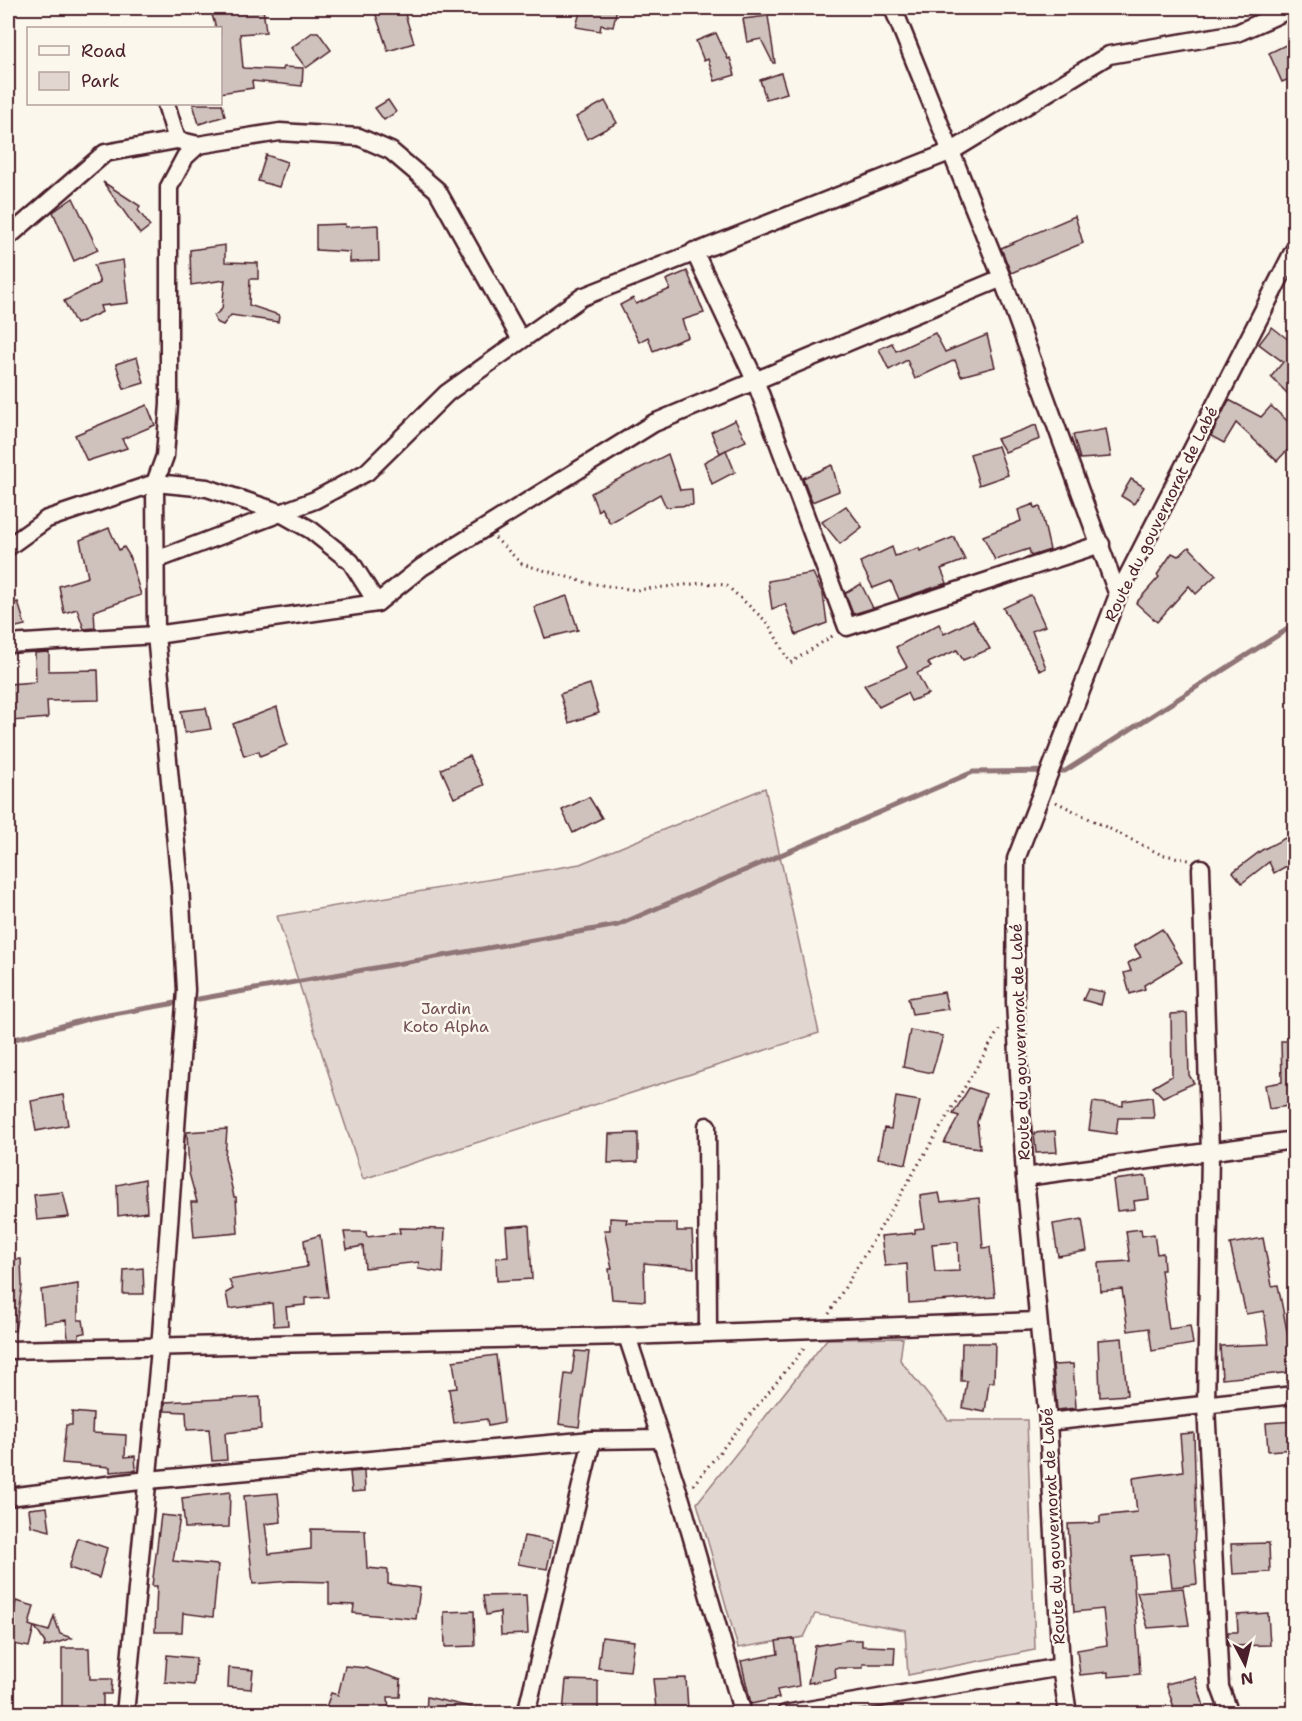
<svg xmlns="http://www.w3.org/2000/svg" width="1302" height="1721" viewBox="0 0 1302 1721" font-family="'Shantell Sans',sans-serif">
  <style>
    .green { fill: #e2d7d0; stroke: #967b7e; stroke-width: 1.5 }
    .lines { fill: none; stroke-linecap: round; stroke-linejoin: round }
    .stream { stroke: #907477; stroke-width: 5 }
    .building { fill: #cfc2bc; stroke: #4a1f2b; stroke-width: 1.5; fill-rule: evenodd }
    .minor-casing { stroke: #4a1f2b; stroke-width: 21 }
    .path { stroke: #4a1f2b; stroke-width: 3; stroke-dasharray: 1.5 4.5; stroke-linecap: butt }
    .minor { stroke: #fbf7ec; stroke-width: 16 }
    .labels { text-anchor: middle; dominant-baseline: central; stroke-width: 5; stroke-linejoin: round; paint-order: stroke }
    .street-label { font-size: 16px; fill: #4a1f2b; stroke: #fbf7ec }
    .park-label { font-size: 16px; fill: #704d54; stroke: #fbf7ec }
  </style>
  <rect width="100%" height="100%" fill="#fbf7ec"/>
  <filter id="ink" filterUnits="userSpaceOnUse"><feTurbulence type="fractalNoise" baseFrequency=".0167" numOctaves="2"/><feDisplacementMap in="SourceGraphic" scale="12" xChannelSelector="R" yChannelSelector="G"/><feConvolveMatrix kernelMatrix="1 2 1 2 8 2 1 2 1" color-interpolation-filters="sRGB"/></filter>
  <g filter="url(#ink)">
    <g class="green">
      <path d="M765,788L819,1033L363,1179L277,916L580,864Z"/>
      <path d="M903,1338L900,1360L948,1420H1027L1035,1650L908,1675L905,1630L815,1614L804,1637L738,1648L697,1503L827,1339Z"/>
    </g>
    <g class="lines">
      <path class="stream" d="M8,1041L91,1018L618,925L973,772L1065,771L1294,625"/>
    </g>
    <g class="building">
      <path d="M210,8H263L266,32L240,34L243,68L283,70V67L303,68L302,86L252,81L253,88L220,93V27L216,28Z"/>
      <path d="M391,8H403L414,43L388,51L375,12Z"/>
      <path d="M581,8H617L613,27L601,25L600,31L576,27Z"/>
      <path d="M768,16L775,63H773L761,39L747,42L743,19Z"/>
      <path d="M313,32H318L331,50L306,68L291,48Z"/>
      <path d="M716,33L728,59L730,58L735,75L715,81L708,59L704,61L696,41Z"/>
      <path d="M1294,41V77L1282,82L1269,53Z"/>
      <path d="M781,73L787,93L766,99L760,80Z"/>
      <path d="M388,100L396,112L384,120L375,108Z"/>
      <path d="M605,101L617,123L587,139L576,117Z"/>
      <path d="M193,104H222L225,116L199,124Z"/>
      <path d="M266,155L287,162L279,187L258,181Z"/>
      <path d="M103,182L140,206L138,210L150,226L140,234Z"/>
      <path d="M73,198L98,250L74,261L53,212Z"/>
      <path d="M1075,216L1083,243L1011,273L1001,248Z"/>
      <path d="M345,224V227L378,225L379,261L350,262V252L316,250V225Z"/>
      <path d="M225,245V262L258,263V279H250L249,305L279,315L278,322L231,315L223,325L216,322L214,316L222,309L225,280L191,285L190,250Z"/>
      <path d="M123,260L128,303L100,306L102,312L76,324L64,301L100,283L94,265Z"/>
      <path d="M687,271L704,313L682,320L688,337L653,351L648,337L639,342L620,305L633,298L636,304L670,289L666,280Z"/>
      <path d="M1272,327L1294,344V400L1271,377L1283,362L1259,344Z"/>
      <path d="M935,333L945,352L987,335L995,367L961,376L955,360L915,379L907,360L889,370L879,349L892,343L896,351Z"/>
      <path d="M137,357L144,383L124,389L116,364Z"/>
      <path d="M1229,400L1261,417L1271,406L1294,427V443L1277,461L1236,423L1224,443L1211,436Z"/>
      <path d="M147,405L155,425L122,439L127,448L87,461L75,435Z"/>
      <path d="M735,420L746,441L720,453L711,432Z"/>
      <path d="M1036,425L1040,439L1005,452L997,439Z"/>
      <path d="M1106,429L1111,457L1080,459L1073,435Z"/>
      <path d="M998,446L1008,475L979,485L970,454Z"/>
      <path d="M726,450L735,472L712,484L704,462Z"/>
      <path d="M668,454L680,490L692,489L693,505L666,507L660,494L610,523L601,508L598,511L591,493Z"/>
      <path d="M832,465L839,491L812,502L803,478Z"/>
      <path d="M1131,479L1144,487L1134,504L1121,496Z"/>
      <path d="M1034,504L1035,508L1040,506L1050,550L1031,556L1029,549L995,560L983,536L1021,521L1018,510Z"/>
      <path d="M846,506L862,527L840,544L822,522Z"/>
      <path d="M109,528L119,550L124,547L129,555L141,595L94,611L95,628L84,629L77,609L64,613L59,586L88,577L80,540Z"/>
      <path d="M954,537L965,560L941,569L947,583L899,599L891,581L873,588L860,562L892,547L895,556L919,548L920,551Z"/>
      <path d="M1189,547L1216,575L1196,594L1189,586L1157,622L1136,603L1159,577L1157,575L1172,553L1178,556Z"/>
      <path d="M813,573L823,594L827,623L796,635L785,604L772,609L768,581Z"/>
      <path d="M861,584L873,608L853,614L845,593Z"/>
      <path d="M1031,595L1045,626L1032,631L1046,668L1040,671L1003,608Z"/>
      <path d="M567,596L578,630L545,638L534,607Z"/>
      <path d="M18,602L25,625L8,629V605Z"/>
      <path d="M973,620L990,649L963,660L957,650L928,663L931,667L917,673L928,694L911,701L907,693L879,707L864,685L907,667L896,647L939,624L944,634Z"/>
      <path d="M49,652V671L98,670L99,700L47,701L48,718L11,721L8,684L36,682L35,653Z"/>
      <path d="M590,684L599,713L569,723L560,694Z"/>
      <path d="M277,707L287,745L260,756L259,751L244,756L233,724Z"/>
      <path d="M206,708L211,729L185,733L181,711Z"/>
      <path d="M469,756L484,785L454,798L441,769Z"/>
      <path d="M589,797L602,818L573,833L562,810Z"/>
      <path d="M1287,837L1294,850V862L1274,873L1269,862L1242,883L1233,872L1262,850Z"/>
      <path d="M1162,929L1182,962L1144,985L1145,989L1130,994L1124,973L1131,971L1128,963L1141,957L1134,946Z"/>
      <path d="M1088,989L1104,992L1101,1005L1083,1000Z"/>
      <path d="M944,992L948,1009L912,1014L908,998Z"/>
      <path d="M1187,1013L1189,1075L1194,1083L1163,1097L1153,1087L1172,1076L1171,1014Z"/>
      <path d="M910,1030L943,1036L932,1073L903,1067Z"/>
      <path d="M1281,1041H1294V1066H1291L1294,1105L1269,1109L1265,1085L1282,1082Z"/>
      <path d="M969,1088L986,1094L977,1122L980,1148L944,1143L959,1116L953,1114Z"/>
      <path d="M63,1095L68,1125L36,1131L31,1101Z"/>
      <path d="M896,1097L920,1101L906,1164L878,1158L884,1128L891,1129Z"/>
      <path d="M1152,1097L1154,1118H1118L1116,1134L1089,1130L1093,1102L1123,1106V1101Z"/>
      <path d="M227,1129L225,1157L234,1197H236L238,1233L194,1237L191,1202H197L189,1173L187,1132Z"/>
      <path d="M1055,1131L1057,1152L1036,1153L1034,1133Z"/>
      <path d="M638,1133V1162L608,1163L609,1134Z"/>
      <path d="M1146,1176L1149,1199L1134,1201L1135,1209L1117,1211L1113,1180Z"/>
      <path d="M145,1179L147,1212L118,1216L117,1185Z"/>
      <path d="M63,1192L69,1217L37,1220L34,1195Z"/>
      <path d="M939,1193L941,1202L979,1198L983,1248L990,1247L995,1297L909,1303L907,1264L885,1266L881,1236L915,1233V1229L924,1228L920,1196ZM958,1242L959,1271L935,1272L932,1244Z"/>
      <path d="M610,1218L627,1219L626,1223H677V1231H692L694,1268L644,1263L645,1301L612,1299L609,1269H612L604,1230H610Z"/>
      <path d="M1082,1219L1087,1251L1058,1256L1053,1224Z"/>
      <path d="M529,1225L532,1279L497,1281L496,1258L508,1257L506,1227Z"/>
      <path d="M399,1228L445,1229L443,1273L418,1269L419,1262L365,1268L363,1246L347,1249L344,1232H366L367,1237L400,1233Z"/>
      <path d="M1141,1229L1142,1236L1154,1234L1157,1254L1163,1253L1164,1270H1161L1169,1329L1190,1326L1193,1344L1152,1351L1149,1328L1128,1331L1122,1289L1100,1291L1098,1263L1130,1261L1126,1231Z"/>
      <path d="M320,1235L328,1297L305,1298V1305L286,1307L288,1325L274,1326L272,1303L229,1309L226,1293L233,1289L229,1280L307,1267L304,1240Z"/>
      <path d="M1263,1238L1272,1286L1278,1285L1289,1341H1293L1294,1372L1222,1379L1220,1346L1269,1344L1264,1311L1246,1314L1230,1244Z"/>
      <path d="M21,1259L22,1286L15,1331L8,1330V1260Z"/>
      <path d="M143,1268L144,1294H123L124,1270Z"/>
      <path d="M78,1284V1320H83L85,1333L79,1334V1338H68L66,1320L44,1323L41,1290Z"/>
      <path d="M1122,1338L1127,1395L1100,1397L1098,1340Z"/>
      <path d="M962,1343H995L994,1382H989L985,1412L963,1408L967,1381H961Z"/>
      <path d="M575,1351L589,1352L579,1427L559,1424L565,1374L572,1375Z"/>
      <path d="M496,1355L504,1423L488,1426L487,1419L454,1423L449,1389L457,1388L453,1361Z"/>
      <path d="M1073,1364L1076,1408L1057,1410L1053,1365Z"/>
      <path d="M260,1397L261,1429L225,1433L227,1460L212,1461L209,1429L187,1430L186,1412L165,1411V1402Z"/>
      <path d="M72,1412L93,1414L92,1433L126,1435L125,1457L135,1456L136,1470L110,1472V1467L62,1463L66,1425H72Z"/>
      <path d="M1294,1421V1449L1268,1451L1266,1423Z"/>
      <path d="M1194,1433L1196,1514L1194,1545L1197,1584L1172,1587L1168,1553L1132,1556L1140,1674L1108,1677V1672L1080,1675L1077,1650L1107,1645L1103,1609L1074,1612L1068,1524L1100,1523V1516L1137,1512L1133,1478L1183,1471L1180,1434Z"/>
      <path d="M364,1471L365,1491L352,1492L350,1472Z"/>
      <path d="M230,1492L229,1527L185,1528L182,1498Z"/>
      <path d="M278,1493L281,1522L265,1524L269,1554L311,1549V1529L365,1530L367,1568L388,1570V1584L420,1588L416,1619L353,1613L354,1605L329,1604V1582L291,1581L253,1584L244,1496Z"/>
      <path d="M47,1507L50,1531L31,1526L29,1509Z"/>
      <path d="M161,1515L180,1517L173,1561L218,1565L213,1617L183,1613L182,1632H155L157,1586H152Z"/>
      <path d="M524,1536L553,1541L547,1569L518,1564Z"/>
      <path d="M78,1538L107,1548L99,1578L69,1568Z"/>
      <path d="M1269,1543L1270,1572L1233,1574L1231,1544Z"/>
      <path d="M1183,1588L1189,1625L1148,1628L1137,1592Z"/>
      <path d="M526,1595L528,1634L501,1635L500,1612L486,1615L483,1596Z"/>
      <path d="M16,1601L34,1606L29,1625L34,1627L29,1647L8,1643Z"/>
      <path d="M474,1611L475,1646L445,1647L444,1612Z"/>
      <path d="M1268,1613L1270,1645L1228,1646V1632H1238L1237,1615Z"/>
      <path d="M54,1616L60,1634L72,1638L44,1647L45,1643L35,1627L49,1631Z"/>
      <path d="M602,1637L634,1641L630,1671L598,1668Z"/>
      <path d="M794,1639L799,1686L777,1690L779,1698L751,1704L741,1661L778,1654L776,1641Z"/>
      <path d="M848,1640H862V1646L895,1647L894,1664H863V1668H835L836,1678L808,1683L815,1646Z"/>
      <path d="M62,1648H89L90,1679H112L111,1694H103V1713L62,1712Z"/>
      <path d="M167,1655L196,1658L194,1685L165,1682Z"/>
      <path d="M345,1666L366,1668L401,1680L400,1697H388L389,1713H324L331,1693L338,1695Z"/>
      <path d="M229,1668L253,1670L251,1689L228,1687Z"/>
      <path d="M1195,1677L1206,1713H1176L1166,1684Z"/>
      <path d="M686,1678L688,1709H656L653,1679Z"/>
      <path d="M566,1680L598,1681V1713H563Z"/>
      <path d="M427,1697L475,1708L474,1713H426Z"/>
    </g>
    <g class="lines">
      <defs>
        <g id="minor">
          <path d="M893,8L1002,278L1118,595"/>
          <path d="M166,104L177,140L198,145L280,132L359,137L391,151L437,190L521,340"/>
          <path d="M8,237L105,153L177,140"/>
          <path d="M694,251L755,380L847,627L1101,544"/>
          <path d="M8,547L47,519L155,483L207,488L279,512L311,530L351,562L377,603"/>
          <path d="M156,560L315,500L367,472L447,393L582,297L952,151L1109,55L1237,33L1293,8"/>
          <path d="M8,644L156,635L377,603L422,567L654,423L1002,278"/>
          <path d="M1201,868L1210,1152L1206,1405L1220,1687L1230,1714"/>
          <path d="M707,1126L708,1333"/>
          <path d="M1025,1177L1294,1140"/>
          <path d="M627,1336L681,1500L743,1714"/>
          <path d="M8,1350L627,1336L1038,1321"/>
          <path d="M1048,1422L1294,1395"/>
          <path d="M8,1497L148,1480L592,1440L659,1439"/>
          <path d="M125,1714L160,1349L186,990L180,885L156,635L155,483L165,456L169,404V187L185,157L198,145"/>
          <path d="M526,1714L592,1440"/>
          <path d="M785,1714L1061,1667"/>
          <path d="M1068,1714L1061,1667L1048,1422L1025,1177L1015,1002L1016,859L1118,595L1294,250"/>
        </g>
      </defs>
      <use href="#minor" class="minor-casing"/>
      <g class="path">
        <path d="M495,538L522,564L588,583L636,590L702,583L726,585L768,623L790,663L834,635"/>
        <path d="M1056,802L1160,854L1189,860"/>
        <path d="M829,1314L1000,1028"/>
        <path d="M693,1485L806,1346"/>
      </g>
      <use href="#minor" class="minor"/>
    </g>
  </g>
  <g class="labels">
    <g class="street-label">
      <text transform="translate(1161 514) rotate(-64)">Route du gouvernorat de Labé</text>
      <text transform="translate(1020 1042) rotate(-92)">Route du gouvernorat de Labé</text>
      <text transform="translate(1053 1526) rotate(-93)">Route du gouvernorat de Labé</text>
    </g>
    <g class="park-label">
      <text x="446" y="1008">Jardin<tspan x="446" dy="18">Koto Alpha</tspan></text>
    </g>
  </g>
  <rect width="1302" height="1721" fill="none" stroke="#fbf7ec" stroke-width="30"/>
  <rect x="15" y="15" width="1272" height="1691" fill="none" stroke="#4a1f2b" stroke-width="2" filter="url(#ink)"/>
  <rect x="27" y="27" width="195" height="78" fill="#fbf7ec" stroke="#b4a19f" stroke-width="1.5"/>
  <rect x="39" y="46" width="30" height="9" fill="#fbf7ec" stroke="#b4a19f" stroke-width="1.5"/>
  <text x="81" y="57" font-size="18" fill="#4a1f2b">Road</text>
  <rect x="39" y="72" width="30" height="18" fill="#e2d7d0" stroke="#b4a19f" stroke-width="1.5"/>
  <text x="81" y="87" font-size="18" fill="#4a1f2b">Park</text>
  <g transform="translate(1245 1664) rotate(173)" stroke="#fbf7ec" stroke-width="4.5" paint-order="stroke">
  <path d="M0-4.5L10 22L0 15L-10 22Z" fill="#4a1f2b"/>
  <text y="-9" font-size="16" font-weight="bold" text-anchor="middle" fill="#4a1f2b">N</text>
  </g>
</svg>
